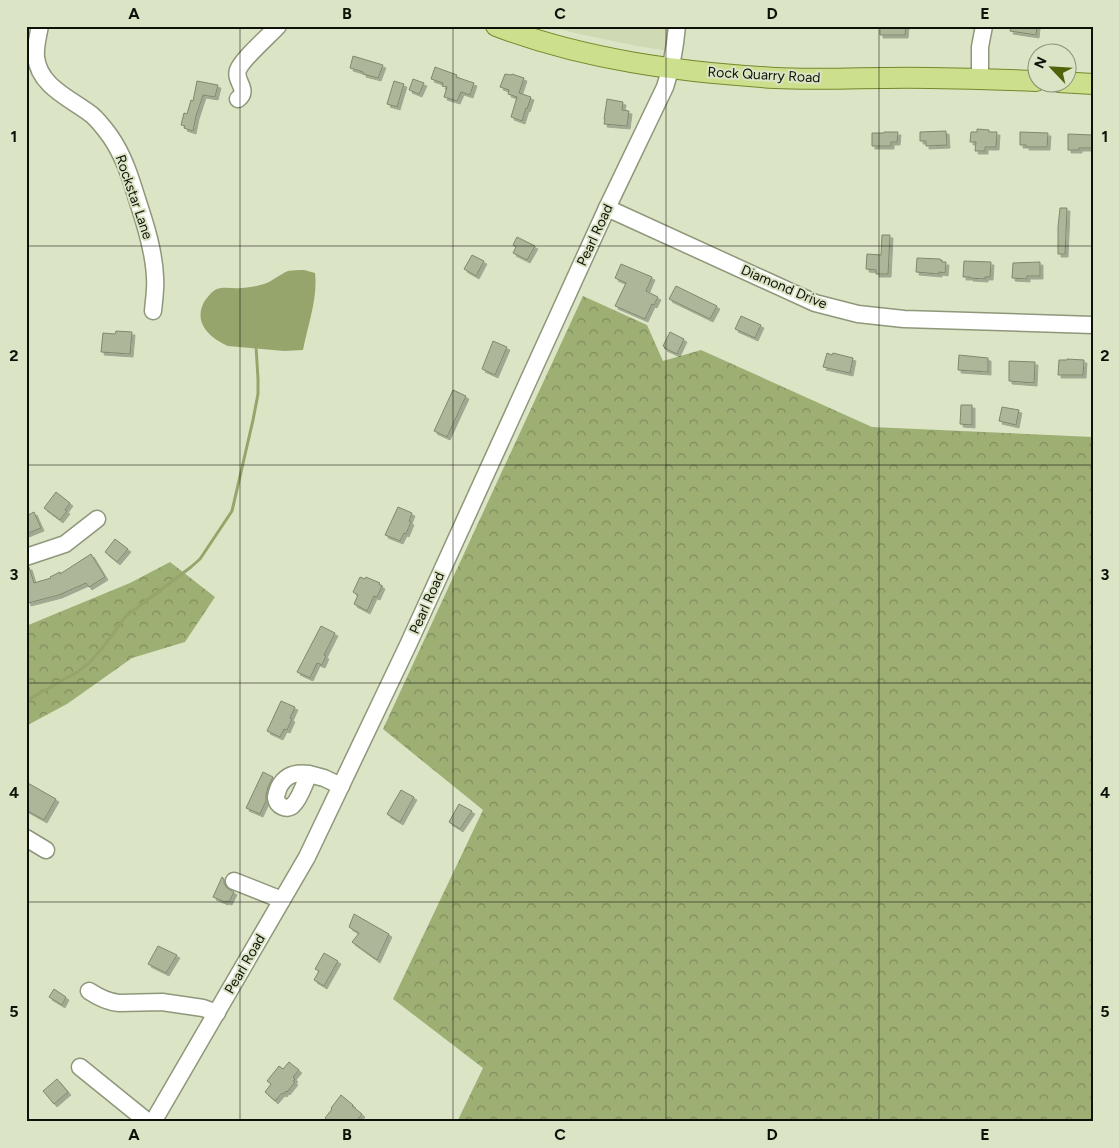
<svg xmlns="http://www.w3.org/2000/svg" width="1119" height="1148" viewBox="0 0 1119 1148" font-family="Figtree,sans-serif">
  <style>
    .built { fill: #cfdab4 }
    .forest { fill: url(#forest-crowns) }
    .water { fill: #95a56b }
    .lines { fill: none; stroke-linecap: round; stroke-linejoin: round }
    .stream { stroke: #95a56b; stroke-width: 3 }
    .building { fill: #adb698; stroke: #7f886b; filter: url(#shadow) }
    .minor-casing { stroke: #8e977a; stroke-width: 19 }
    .major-casing { stroke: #73892b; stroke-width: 22 }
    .minor { stroke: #fff; stroke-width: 16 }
    .major { stroke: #cbdf8c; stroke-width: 20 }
    .grid { fill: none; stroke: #0e1107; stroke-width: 1; stroke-opacity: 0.55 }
    .labels { text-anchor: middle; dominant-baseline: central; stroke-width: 4; stroke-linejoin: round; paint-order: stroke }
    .street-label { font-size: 14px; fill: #0e1107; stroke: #dbe5c6 }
    .neatline { fill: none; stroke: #0e1107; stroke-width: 2 }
    .grid-label { font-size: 16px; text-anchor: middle; font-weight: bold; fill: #0e1107 }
  </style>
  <defs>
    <pattern id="forest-crowns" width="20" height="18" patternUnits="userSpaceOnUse" patternTransform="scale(1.25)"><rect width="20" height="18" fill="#9eaf74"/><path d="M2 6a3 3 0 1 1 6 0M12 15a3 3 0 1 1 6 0" fill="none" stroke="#7f8d5d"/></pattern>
    <filter id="shadow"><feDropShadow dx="3" dy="3" stdDeviation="0" flood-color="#0004"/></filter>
  </defs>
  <rect width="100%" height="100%" fill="#dbe5c6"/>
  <path class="built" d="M552,26H686L683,53L637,46L570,32Z"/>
  <g class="forest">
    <path d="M583,296L647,325L663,361L701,350L872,427L1093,437V1122H457L483,1068L393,999L483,810L383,729Z"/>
    <path d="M170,562L215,597L185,642L132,658L67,704L26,726V626L130,583Z"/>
  </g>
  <path class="water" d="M304,270L315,273C318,298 308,325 303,350L284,351L228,346C210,338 193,323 204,302C207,298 210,293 215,290C222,286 233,289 241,288C249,288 257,286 264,284C273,281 280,274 288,271C293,270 299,270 304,270Z"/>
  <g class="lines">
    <path class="stream" d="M26,701L79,671L89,663L104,646L126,616L191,567L200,559L232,511L253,420L258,394V379L256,346"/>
  </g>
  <g class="building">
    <path d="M880,26H906L905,35H880Z"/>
    <path d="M1011,26H1037L1036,35L1010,31Z"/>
    <path d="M353,56L383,65L378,78L363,74V72L350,68Z"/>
    <path d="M435,67L457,75L456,77L474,83L470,95L461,92L457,101L444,97L447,87L442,86L443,83L431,79Z"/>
    <path d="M505,74L511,75L512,74L524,78L519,93L531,97L527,109L526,108L522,121L511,117L517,97L508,94L509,90L500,87Z"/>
    <path d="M413,79L424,83L419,94L409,90Z"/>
    <path d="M197,81L218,85L215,97L203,95L196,116L193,131L184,128L185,126L181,125L184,113L187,114L191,100L193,101Z"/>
    <path d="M394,81L404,84L397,107L387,104Z"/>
    <path d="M607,99L623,102L622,110L629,111L627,126L604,124L605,119H604Z"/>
    <path d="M977,129L989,130V132H997L996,147H985V151H975L976,142H970L971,132H977Z"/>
    <path d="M946,131L947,145L926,146V141H920V132Z"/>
    <path d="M884,132H898L897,142H891V146H872V133H884Z"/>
    <path d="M1020,132L1048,133L1047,147H1026V145H1020Z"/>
    <path d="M1068,134L1093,135V148H1079V150H1068Z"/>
    <path d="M1060,208H1067L1065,254H1058V227Z"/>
    <path d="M882,235H890L888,274H876V270L866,269L867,254L881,255Z"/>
    <path d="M517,237L535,246L527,260L513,253L516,247L513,245Z"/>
    <path d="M472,255L484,261L476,276L464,269Z"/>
    <path d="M917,258L940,259V260H942V262H946L945,273L939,272V274L916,272Z"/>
    <path d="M964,261L991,262L990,277H985V279L970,278V277H963Z"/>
    <path d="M1040,262V276H1027V279L1012,278L1013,263Z"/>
    <path d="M621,264L652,277L646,291L658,297L654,305L652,304L645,319L615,306L626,283L615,278Z"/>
    <path d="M676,286L717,306L710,319L669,299Z"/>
    <path d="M741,316L761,325L755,338L735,329Z"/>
    <path d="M116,331L132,332L130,354L101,352L103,333L115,334Z"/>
    <path d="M670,332L684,339L677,354L664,348L665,347L663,346Z"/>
    <path d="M493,341L507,347L495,375L482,369Z"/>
    <path d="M827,353L832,355L833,353L853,358L850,373L823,367Z"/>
    <path d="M959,355L988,358V372L958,370Z"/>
    <path d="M1067,359L1084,360L1083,375H1058L1059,360H1067Z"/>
    <path d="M1009,361L1035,362L1034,383L1009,381Z"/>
    <path d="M453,390L466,396L447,437L434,431Z"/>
    <path d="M961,405H972V425L960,424Z"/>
    <path d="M1002,407L1019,410L1016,425L999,421Z"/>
    <path d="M56,492L70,503L65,510L67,511L60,520L44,508Z"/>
    <path d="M398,507L412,513L409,521L411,522L406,534L404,533L400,541L385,535Z"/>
    <path d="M34,512L41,528L26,534V516Z"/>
    <path d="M115,539L128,549L117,562L105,552Z"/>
    <path d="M91,554L105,577L89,587L86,583L59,595L28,603L26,596V567H29L34,583L51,578L50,577L60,572V574Z"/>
    <path d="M360,577L365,579L366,577L380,583L379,584L382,586L377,597L374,596L367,611L354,604L358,595L353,592Z"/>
    <path d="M321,626L335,633L324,655L326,656L322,665L317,663L310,678L297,672Z"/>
    <path d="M281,701L295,707L290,718L292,719L287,730L284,729L280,737L267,731Z"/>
    <path d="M263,772L273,777L268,787L266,795V801L260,814L246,808Z"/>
    <path d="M26,782L56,799L44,820L26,810Z"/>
    <path d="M401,790L414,797L400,822L387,814Z"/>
    <path d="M459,804L472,811L460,829L449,822Z"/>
    <path d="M222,877L224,879V883L227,888L234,892L229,902L226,901L225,902L213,897Z"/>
    <path d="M354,914L389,934L377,960L352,942L359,933L349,927Z"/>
    <path d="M158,946L177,955L166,973L148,964Z"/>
    <path d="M324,953L338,961L324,986L314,980L319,971L315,969Z"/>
    <path d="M54,989L66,997L62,1005L49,997Z"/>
    <path d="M289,1062L299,1070L293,1077L295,1079L293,1081L295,1082L287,1092L286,1091L284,1094L282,1093L275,1101L265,1092L271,1084L267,1081L279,1066L283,1069Z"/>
    <path d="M57,1079L68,1092L54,1104L43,1091Z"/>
    <path d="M341,1095L353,1105L352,1106L362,1114L356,1122H330L325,1118L332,1109L331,1108Z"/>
  </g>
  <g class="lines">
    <defs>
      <g id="minor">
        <path d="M40,26C38,36 35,47 36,57C39,87 72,99 92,115C99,121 104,128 110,136C124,156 131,179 138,202C146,226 154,252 155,277C156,288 154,300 153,311"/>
        <path d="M980,79V47L984,26"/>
        <path d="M238,99C250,90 234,81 238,70C242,59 269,36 278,26"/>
        <path d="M607,208L815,303L858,314L904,319L1093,325"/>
        <path d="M26,557L65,544L97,519"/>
        <path d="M309,774C296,772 286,774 279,787C278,790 276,794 276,798C277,806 287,811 293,805C300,799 305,782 309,774L324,778L341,786"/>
        <path d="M26,838L46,850"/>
        <path d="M234,881L282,900"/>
        <path d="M89,991C98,997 107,1002 119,1003L162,1002L203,1008L217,1013"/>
        <path d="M80,1067L148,1122"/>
        <path d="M153,1122L307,857L408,645L607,208L665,87C672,67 675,47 677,26"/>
      </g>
      <g id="major">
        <path d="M496,26C585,60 680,72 775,78C811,80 848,78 885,78C936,77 986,79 1036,81"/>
        <path d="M1059,82L1093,84"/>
      </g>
    </defs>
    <use href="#minor" class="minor-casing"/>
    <use href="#major" class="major-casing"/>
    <use href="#minor" class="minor"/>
    <use href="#major" class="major"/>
  </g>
  <path class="grid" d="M240,26V1122M453,26V1122M666,26V1122M879,26V1122M26,246H1093M26,465H1093M26,683H1093M26,902H1093"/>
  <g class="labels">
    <g class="street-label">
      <text transform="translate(764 75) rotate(3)">Rock Quarry Road</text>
      <text transform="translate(134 197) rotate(71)">Rockstar Lane</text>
      <text transform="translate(595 235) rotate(-65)">Pearl Road</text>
      <text transform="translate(784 287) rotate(23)">Diamond Drive</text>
      <text transform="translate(427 603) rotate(-66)">Pearl Road</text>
      <text transform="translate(245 964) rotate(-60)">Pearl Road</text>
    </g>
  </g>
  <rect width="1119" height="1148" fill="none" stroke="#dbe5c6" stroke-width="55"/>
  <g transform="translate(1052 68) rotate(295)"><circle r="24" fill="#dbe5c6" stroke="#89907a"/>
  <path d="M0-4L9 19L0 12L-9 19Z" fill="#51630a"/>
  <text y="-8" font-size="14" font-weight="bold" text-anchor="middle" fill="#0e1107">N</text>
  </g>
  <rect x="28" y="28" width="1064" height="1092" class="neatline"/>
  <g class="grid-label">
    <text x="134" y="19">A</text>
    <text x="347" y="19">B</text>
    <text x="560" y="19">C</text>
    <text x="772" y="19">D</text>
    <text x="985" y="19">E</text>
    <text x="14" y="142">1</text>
    <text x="1105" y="142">1</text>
    <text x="14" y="361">2</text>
    <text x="1105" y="361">2</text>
    <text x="14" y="580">3</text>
    <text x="1105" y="580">3</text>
    <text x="14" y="798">4</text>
    <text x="1105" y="798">4</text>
    <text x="14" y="1017">5</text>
    <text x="1105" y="1017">5</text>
    <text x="134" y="1140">A</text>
    <text x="347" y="1140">B</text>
    <text x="560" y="1140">C</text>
    <text x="772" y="1140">D</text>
    <text x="985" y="1140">E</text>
  </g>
</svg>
